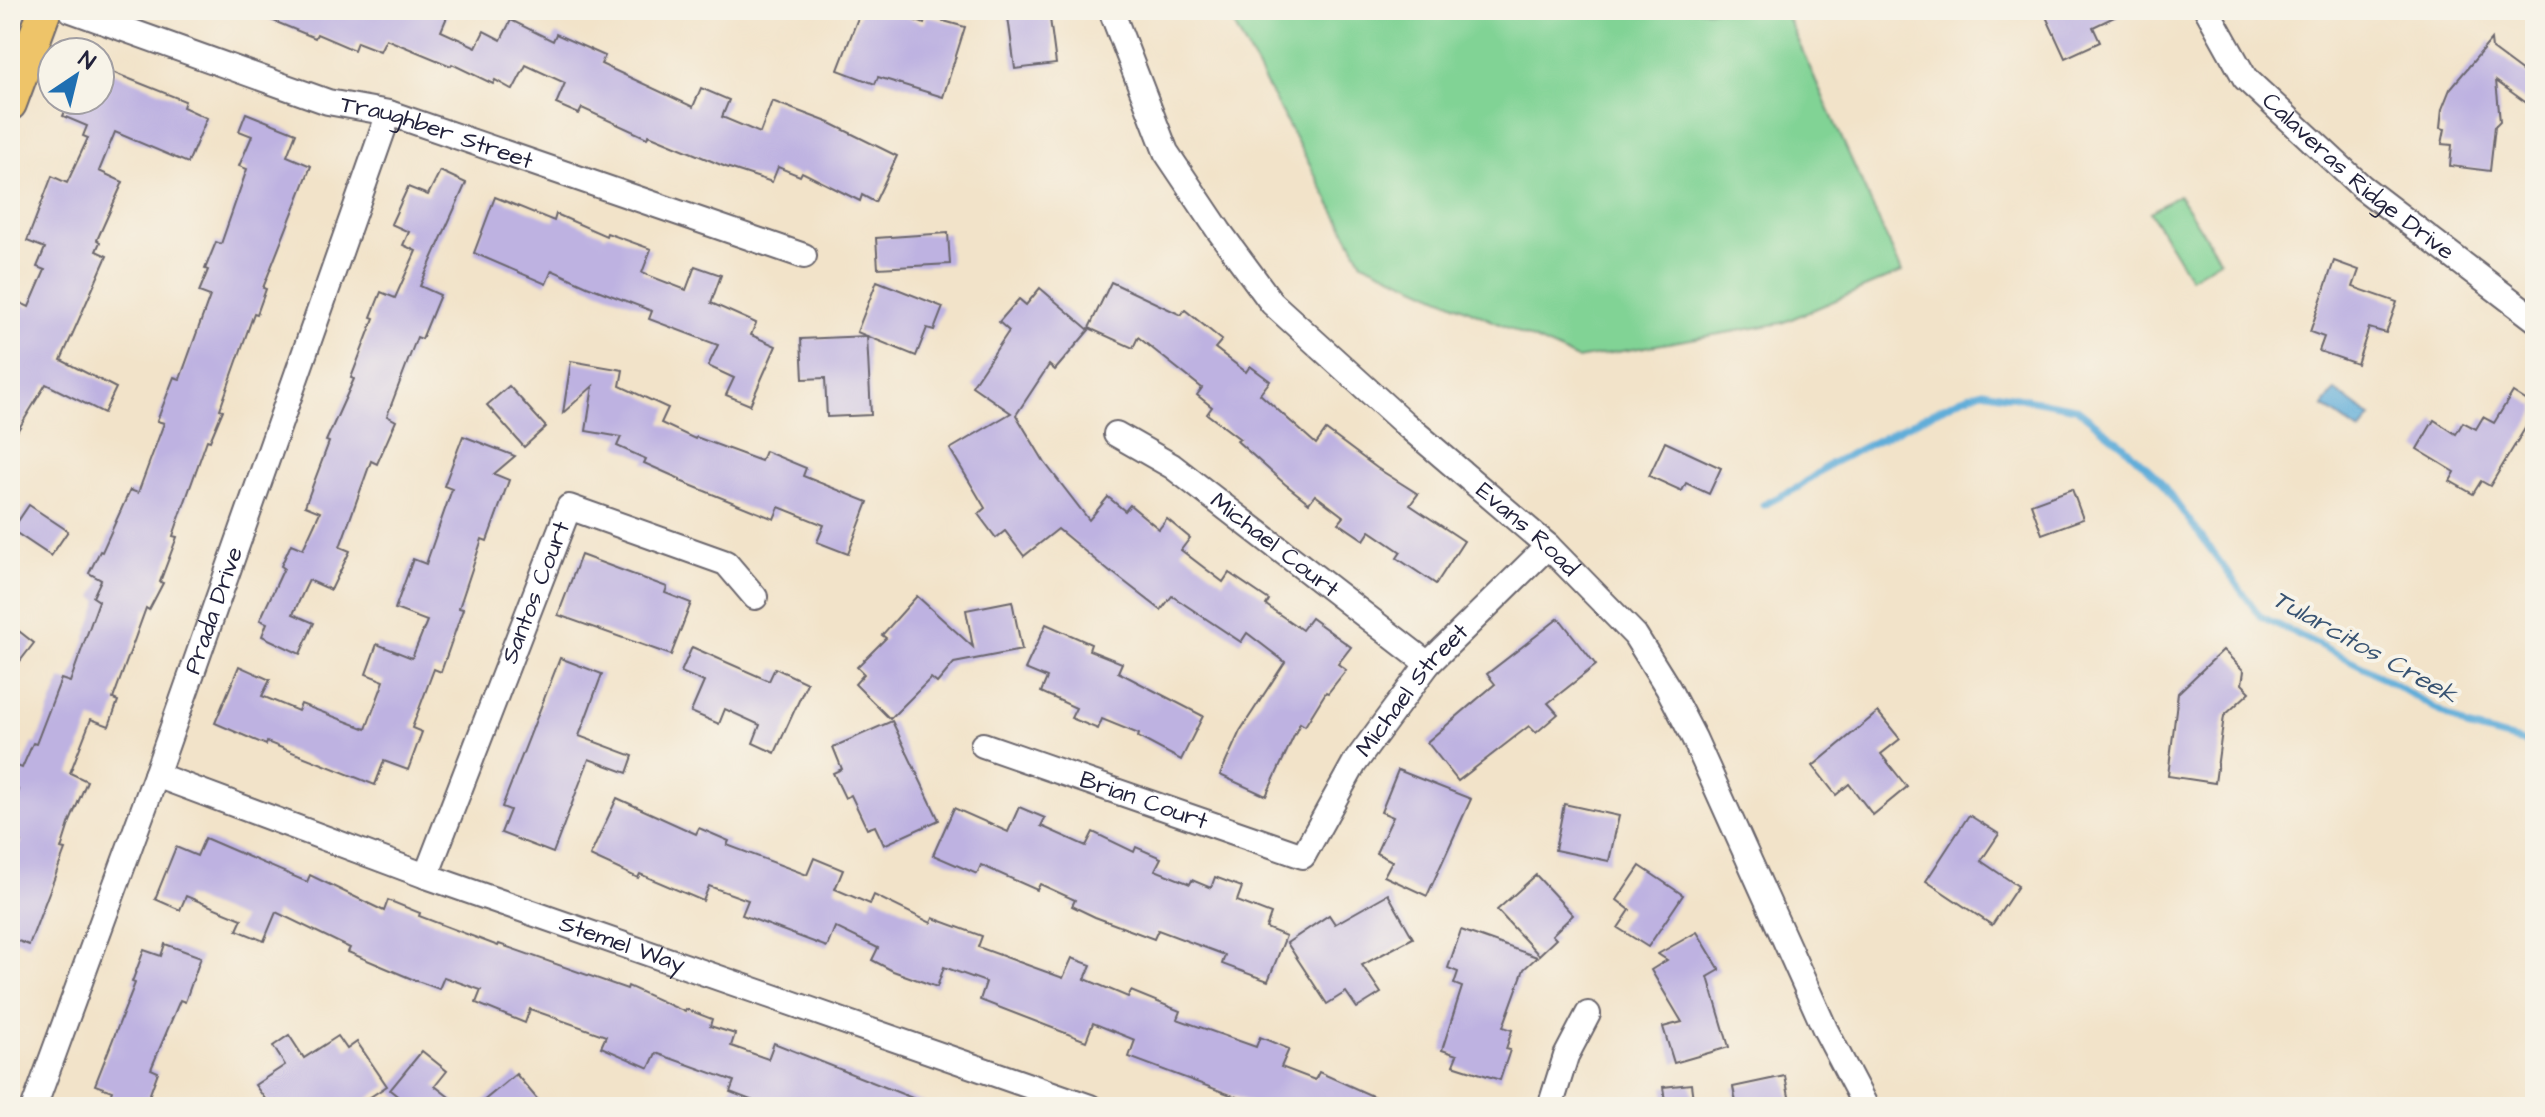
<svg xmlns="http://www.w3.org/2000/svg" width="2545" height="1117" viewBox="0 0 2545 1117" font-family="'Architects Daughter',sans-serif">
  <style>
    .green { fill: #81d395; stroke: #527a68; stroke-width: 2 }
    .water { fill: #60add9; stroke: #41688a; stroke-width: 2 }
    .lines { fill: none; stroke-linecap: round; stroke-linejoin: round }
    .stream { stroke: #60add9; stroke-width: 7 }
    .building { fill: #beb2e1 }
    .minor-casing { stroke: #6b666d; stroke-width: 28 }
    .major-casing { stroke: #6b666d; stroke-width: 36 }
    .minor { stroke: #fff; stroke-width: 24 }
    .major { stroke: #eec469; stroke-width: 32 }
    .labels { text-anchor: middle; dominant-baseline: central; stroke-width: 8; stroke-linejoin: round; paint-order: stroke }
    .street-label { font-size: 24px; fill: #22223b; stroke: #f7f3e8 }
    .water-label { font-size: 26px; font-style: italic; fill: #385372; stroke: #f7f3e8 }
  </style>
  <rect width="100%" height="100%" fill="#f7f3e8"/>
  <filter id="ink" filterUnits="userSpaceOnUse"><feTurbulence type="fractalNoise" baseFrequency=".0125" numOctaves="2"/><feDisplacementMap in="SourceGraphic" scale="16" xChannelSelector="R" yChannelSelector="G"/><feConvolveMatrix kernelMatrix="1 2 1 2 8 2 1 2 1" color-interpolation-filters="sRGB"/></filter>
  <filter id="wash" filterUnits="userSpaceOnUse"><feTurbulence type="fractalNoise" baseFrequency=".006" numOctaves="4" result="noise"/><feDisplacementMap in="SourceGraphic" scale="32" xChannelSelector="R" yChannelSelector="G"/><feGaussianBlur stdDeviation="1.8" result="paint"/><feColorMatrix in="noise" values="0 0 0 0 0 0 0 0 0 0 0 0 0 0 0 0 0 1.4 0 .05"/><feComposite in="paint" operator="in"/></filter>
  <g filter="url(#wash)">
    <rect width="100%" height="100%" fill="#f2e3c9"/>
    <g class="green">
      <path d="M1226,10H1784L1902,272L1782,323L1577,359L1362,262Z"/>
      <path d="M2179,195L2220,260L2190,278L2150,212Z"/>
    </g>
    <path class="water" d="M2335,390L2371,417L2360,432L2323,406Z"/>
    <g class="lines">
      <path class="stream" d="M1763,505L1799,487L1830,464L1962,398L1983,391L2076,408L2124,446L2157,477L2260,616L2366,668L2467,727L2535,745"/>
    </g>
    <g id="blocks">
      <g class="building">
        <path d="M247,10H450L441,31L476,47L484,31L501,40L511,20L553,41L556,34L605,56L601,64L693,107L701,88L729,100L722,117L760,133L772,101L830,123L897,156L875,202L862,195L860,201L802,172L800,176L778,167L772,182L726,167L649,135L647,138L582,108L579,114L556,104L565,83L526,65L513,90L495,80L493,84L452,64L451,66L386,39L380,51L357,42L354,50L317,34L315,38Z"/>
        <path d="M861,10H888L924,24L926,16L965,27L943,97L878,77L875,84L838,70Z"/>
        <path d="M2043,10H2129L2093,27L2100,42L2065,58Z"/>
        <path d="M1049,11L1056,64L1015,69L1008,17Z"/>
        <path d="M2491,40L2492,49L2535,81V109L2496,81L2500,121L2495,126L2490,171L2450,166L2452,145L2442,144L2445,129L2440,128L2442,109L2450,89Z"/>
        <path d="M112,72L185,101L183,107L207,118L188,163L115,132L99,171L123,182L97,240L100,242L96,251L107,256L61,360L116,388L104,413L46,384L10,443V298L29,307L45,270L37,267L45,248L27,241L52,176L67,183L88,138L83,136L87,126L63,116L70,100H100Z"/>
        <path d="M246,113L296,133L287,156L311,166L263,288L266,289L257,314L254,313L220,409L223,410L210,441L207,440L182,510L173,536L177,537L160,582L163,583L149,610L146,608L113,699L118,701L109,726L91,719L70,773L87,781L69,824L61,849L65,850L29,945L10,938V868L21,841L10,836V814L19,790L10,786V763L22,768L33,743L36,744L61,679L70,682L99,601L93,597L101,580L89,573L100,551L102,552L130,490L138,493L164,423L157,421L174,377L180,379L210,296L199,292L208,270L205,269L216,242L221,244L247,169L239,166L252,136L239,131Z"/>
        <path d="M440,171L466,183L420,286L440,295L422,339L417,337L387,416L396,421L377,464L371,461L340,547L350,551L331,590L309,580L293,614L314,623L300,654L262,636L267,623L260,620L284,568L281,566L291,544L303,549L320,512L305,506L329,442L326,441L354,379L351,378L374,318L371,317L381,292L395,298L416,251L403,245L409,232L391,224L408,187L428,195Z"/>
        <path d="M495,197L554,221L556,214L606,236L607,233L651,249L642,273L686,290L695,266L721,275L711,303L756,323L751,335L776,346L750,405L726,395L734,378L708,366L718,345L649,319L652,311L587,286L552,270L546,284L474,253Z"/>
        <path d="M948,233L950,264L878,268L876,238Z"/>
        <path d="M2334,261L2359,270L2353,287L2397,302L2386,333L2369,328L2357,364L2319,351L2324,337L2310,332Z"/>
        <path d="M877,281L943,307L934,330L927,328L916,356L857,332Z"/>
        <path d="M1111,282L1181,315L1185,310L1222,340L1215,348L1246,372L1250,366L1270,381L1260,394L1316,444L1326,430L1377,468L1418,494L1410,505L1464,541L1436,584L1397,558L1401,552L1370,531L1364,540L1339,523L1344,517L1315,495L1309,503L1285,484L1237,441L1240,439L1207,414L1212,407L1197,395L1202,388L1138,337L1133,348L1089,328Z"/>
        <path d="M1040,288L1089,330L1055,370L1049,365L1016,415L1045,463L1089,520L1108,497L1125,511L1130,505L1159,529L1167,519L1190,538L1181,550L1223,582L1229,573L1269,600L1266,605L1302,630L1311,618L1351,647L1338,664L1346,670L1328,693L1326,692L1305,726L1300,723L1266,796L1220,775L1240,731L1285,662L1247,633L1241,642L1172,596L1161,610L1112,572L1111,573L1058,529L1024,556L1005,531L996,538L978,514L985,508L950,449L1011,413L972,386L1009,331L999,322L1019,299L1026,305Z"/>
        <path d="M867,336L871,415L827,417L825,378L803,379L801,339Z"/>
        <path d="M571,361L623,370L620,386L668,408L661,423L695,439L696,437L761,461L765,451L806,468L803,476L868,502L848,554L817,542L824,525L779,507L774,519L680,481V479L644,463L646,459L617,446L621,437L586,431L593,386L563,413Z"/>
        <path d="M509,386L546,427L524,447L487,405Z"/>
        <path d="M2513,392L2535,406V412L2490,486L2481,481L2473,494L2450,481L2455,472L2417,449L2434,420L2456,434L2463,422L2476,429L2483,417L2494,423Z"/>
        <path d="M463,436L515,456L494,474L509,480L487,541L482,539L459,608L463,609L441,672L434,669L412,728L422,732L408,770L384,761L375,785L267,742L266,745L215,723L239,666L270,680L262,696L298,711L301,704L366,729L384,681L366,674L377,644L412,658L427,621L395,609L413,559L426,564L452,489L444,486Z"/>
        <path d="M1665,442L1721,468L1709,494L1686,483L1682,491L1649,476Z"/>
        <path d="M2072,489L2083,519L2042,534L2031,504Z"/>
        <path d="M29,505L68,531L51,556L12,530Z"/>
        <path d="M581,555L667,587L665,593L691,603L671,655L558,615Z"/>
        <path d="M917,596L973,647L966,610L1012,601L1022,650L954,663L937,683L931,678L890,719L855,684L864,674L857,667L886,638L882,635Z"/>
        <path d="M1559,618L1596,665L1548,703L1558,714L1536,733L1529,726L1458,781L1427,742L1495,684L1487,674Z"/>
        <path d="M10,624L34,643L10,674Z"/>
        <path d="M1046,624L1091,644L1089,650L1122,663L1118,672L1203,716L1181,760L1138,737L1139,734L1102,719L1098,729L1071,718L1076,708L1041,692L1047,678L1025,669Z"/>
        <path d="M692,647L769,681L775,668L807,683L775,753L753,743L760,725L725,709L719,724L691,712L704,682L681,672Z"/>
        <path d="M2223,650L2244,671L2242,684L2250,692L2224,716L2215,783L2168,776L2178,693Z"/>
        <path d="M560,658L602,674L579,736L633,756L627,773L589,759L553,853L501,833L510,810L502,807Z"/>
        <path d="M1878,712L1900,739L1881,754L1907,787L1873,815L1849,784L1836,795L1813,766Z"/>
        <path d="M892,721L939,820L884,845L875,826L867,829L851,795L845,798L833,773L842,769L833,747Z"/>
        <path d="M1398,770L1471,799L1427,896L1384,876L1392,861L1376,853L1393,817L1381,812Z"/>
        <path d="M617,798L696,834L699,828L729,841L727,845L807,875L814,858L843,870L835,889L870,904L874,895L931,923L933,918L982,936L978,947L1063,978L1072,958L1091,965L1085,979L1128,997L1131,991L1180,1011L1177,1019L1256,1047L1260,1037L1289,1049L1281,1067L1315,1080L1319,1072L1397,1107H1263L1129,1057L1135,1040L1093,1023L1086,1041L980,1000L986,982L944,967L937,987L893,971L872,960L878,948L835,927L827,947L742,915L748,900L709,886L703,901L640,874L638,878L590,856Z"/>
        <path d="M1564,804L1619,816L1609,861L1555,850Z"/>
        <path d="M1019,807L1045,818L1041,826L1086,846L1093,832L1134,852L1136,847L1161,858L1155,870L1190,884L1192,880L1211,888L1215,877L1242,887L1237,901L1271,914L1266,928L1286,936L1268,981L1222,964L1225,955L1158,930L1154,939L1095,917L1072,906L1075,900L1040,884L1037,890L981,865L977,874L933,855L954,808L1008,832Z"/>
        <path d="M1969,815L1999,834L1981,861L2018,886L1992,925L1926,881Z"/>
        <path d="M205,838L307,882L310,875L384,911L388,900L420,913L419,916L498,946L499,944L627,989L628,986L685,1012L686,1009L712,1019L710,1026L735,1034L731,1046L768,1059L774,1043L935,1107H769L730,1092L734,1081L656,1053L649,1068L601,1047L606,1036L530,1009L525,1023L476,1003L481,990L444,977L439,989L412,979L348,952L350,948L276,912L264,941L237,930L242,919L186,896L180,910L155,899L176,847L197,856Z"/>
        <path d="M1640,866L1683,895L1648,947L1618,928L1630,910L1617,900Z"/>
        <path d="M1536,875L1573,915L1552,935L1556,939L1539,955L1497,910Z"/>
        <path d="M1388,894L1413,938L1362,965L1381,993L1357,1008L1346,992L1327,1004L1287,943L1329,915L1335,924Z"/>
        <path d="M1461,930L1537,957L1524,969L1503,1027L1512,1030L1506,1049L1510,1050L1500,1080L1453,1065L1457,1055L1442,1050L1462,987L1454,984L1458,972L1448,968Z"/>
        <path d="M1697,932L1720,970L1708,977L1729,1047L1674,1063L1663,1027L1682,1022L1651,970L1667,960L1658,954Z"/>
        <path d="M165,944L201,957L185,1002L180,1000L151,1069L158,1072L145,1107H122L108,1102L112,1091L95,1085L135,983L132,982L144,950L161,956Z"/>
        <path d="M289,1035L304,1058L338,1036L347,1049L357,1042L387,1086L355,1107H271L255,1085L285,1065L273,1046Z"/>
        <path d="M422,1051L447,1071L435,1086L462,1107H411L390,1090Z"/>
        <path d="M516,1074L544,1107H476Z"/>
        <path d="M1785,1076L1791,1107H1737L1733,1087Z"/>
        <path d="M1691,1084L1694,1107H1666L1663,1087Z"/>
      </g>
    </g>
  </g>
  <g filter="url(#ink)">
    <use href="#blocks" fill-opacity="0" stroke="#6b666d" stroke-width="2"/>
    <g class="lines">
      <defs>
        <g id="minor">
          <path id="s1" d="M71,10L328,102L389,113L804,256"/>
          <path id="s2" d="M1111,10L1166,152L1219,231L1272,303L1404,423L1548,546L1635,635L1668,688L1694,738L1825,1029L1866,1107"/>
          <path id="s3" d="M2207,10L2245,78L2362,187L2535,319"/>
          <path id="s4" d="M1116,434L1172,466L1428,664"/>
          <path id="s5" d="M983,745L1303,856L1354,764L1428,664L1548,546"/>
          <path id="s6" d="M156,775L426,876L1090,1107"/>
          <path id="s7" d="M426,876L569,507L726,563L755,597"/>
          <path id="s8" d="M34,1107L156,775L389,113"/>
          <path d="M1550,1107L1566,1056L1588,1014"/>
        </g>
        <path id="major" d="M10,104L45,10"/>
      </defs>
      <use href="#minor" class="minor-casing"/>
      <use href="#major" class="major-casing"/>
      <use href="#minor" class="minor"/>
      <use href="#major" class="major"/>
    </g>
  </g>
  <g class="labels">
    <g class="street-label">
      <text stroke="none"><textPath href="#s1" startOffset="386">Traughber Street</textPath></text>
      <text stroke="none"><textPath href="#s3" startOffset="228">Calaveras Ridge Drive</textPath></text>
      <text stroke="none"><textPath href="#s2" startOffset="678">Evans Road</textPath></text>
      <text stroke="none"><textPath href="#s4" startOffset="194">Michael Court</textPath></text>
      <text stroke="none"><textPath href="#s7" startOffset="304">Santos Court</textPath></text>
      <text stroke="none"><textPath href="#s8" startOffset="528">Prada Drive</textPath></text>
      <text stroke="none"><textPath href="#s5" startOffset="538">Michael Street</textPath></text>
      <text stroke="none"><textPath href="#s5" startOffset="170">Brian Court</textPath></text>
      <text stroke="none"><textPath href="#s6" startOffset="496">Stemel Way</textPath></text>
    </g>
    <g class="water-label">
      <text transform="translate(2365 647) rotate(29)">Tularcitos Creek</text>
    </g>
  </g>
  <rect width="2545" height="1117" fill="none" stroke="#f7f3e8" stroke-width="40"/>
  <g transform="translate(76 76) rotate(35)"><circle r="38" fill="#f7f3e8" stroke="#a29fa3" stroke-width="2"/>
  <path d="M0-6L14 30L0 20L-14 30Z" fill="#1f6fb2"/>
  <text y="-12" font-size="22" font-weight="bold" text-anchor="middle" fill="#22223b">N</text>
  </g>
</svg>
